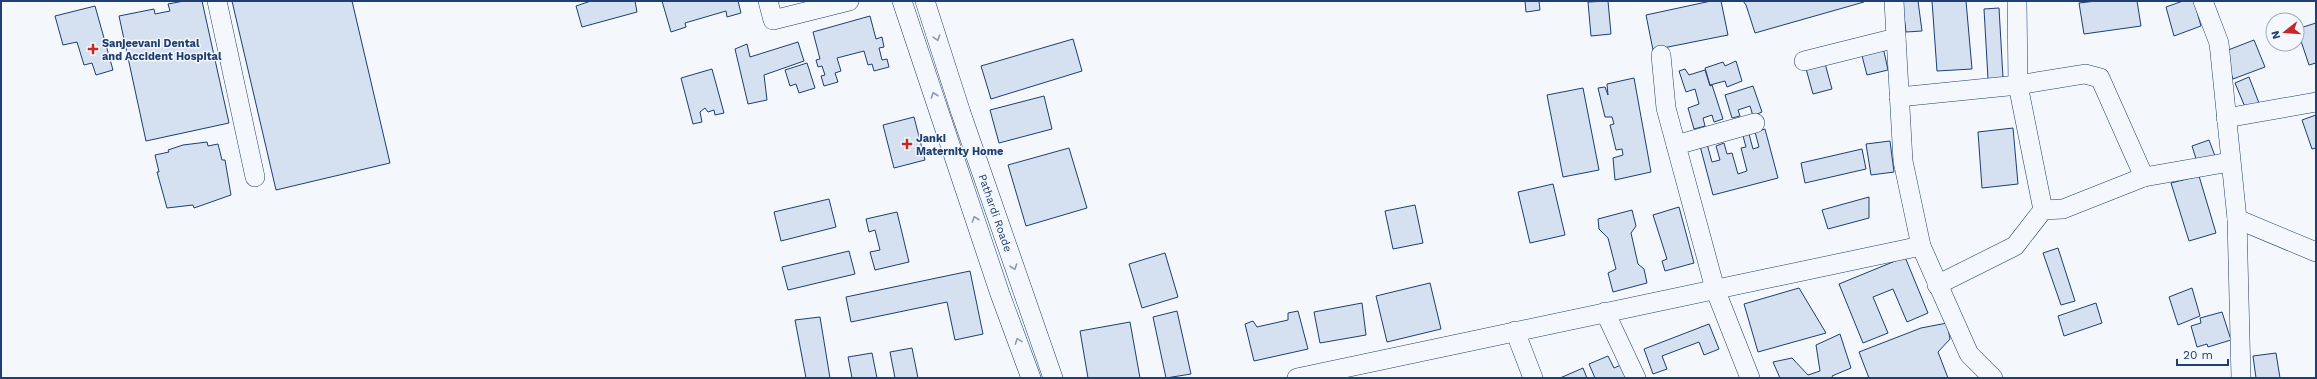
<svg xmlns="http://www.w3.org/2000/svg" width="2317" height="379" viewBox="0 0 2317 379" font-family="'Work Sans',sans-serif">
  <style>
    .building { fill: #d5e0f0; stroke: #1d3f73 }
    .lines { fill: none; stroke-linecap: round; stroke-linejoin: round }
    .minor-casing { stroke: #1d3f73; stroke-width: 20 }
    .minor { stroke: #f4f7fb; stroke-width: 19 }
    .oneway { stroke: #889bb7 }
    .poi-dot { fill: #c62828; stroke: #f4f7fb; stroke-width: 1.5 }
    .labels { text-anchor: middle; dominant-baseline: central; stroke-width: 3; stroke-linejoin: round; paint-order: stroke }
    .poi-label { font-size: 11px; font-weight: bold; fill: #1d3f73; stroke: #f4f7fb; text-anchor: start }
    .street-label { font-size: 11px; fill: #1d3f73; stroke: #f4f7fb }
  </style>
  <rect width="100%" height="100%" fill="#f4f7fb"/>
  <g class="building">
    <path d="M184,1H202L229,123L146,141L119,16L154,9L155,14L170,11L168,4Z"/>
    <path d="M232,1H352L390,163L276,190Z"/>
    <path d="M591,1H635L637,12L582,27L576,6Z"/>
    <path d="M662,1H738L741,13L727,17L726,11L685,23L686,27L671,32Z"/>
    <path d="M1525,1H1539L1540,10L1526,12Z"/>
    <path d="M1608,1L1611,34L1591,36L1588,2Z"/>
    <path d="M1711,1H1721L1728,35L1653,50L1646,15Z"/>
    <path d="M1743,1H1863L1864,2L1755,33L1746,5Z"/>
    <path d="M1902,1H1918L1922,31L1906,32Z"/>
    <path d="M1932,1H1966L1972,69L1937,71Z"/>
    <path d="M2096,1H2137L2141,26L2084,34L2079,3Z"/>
    <path d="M2183,1H2194L2201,26L2174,36L2166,7Z"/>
    <path d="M95,6L113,70L96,75L92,63L84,65L77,42L63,45L55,16Z"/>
    <path d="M1999,8L2003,78L1988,79L1984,9Z"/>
    <path d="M870,16L876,39L882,37L884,47L879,48L882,60L887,59L889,67L874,71L872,64L868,65L864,51L837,58L841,71L835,73L838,82L824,86L821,76L825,75L822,66L818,67L816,60L820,59L813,32Z"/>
    <path d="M2316,23V63L2309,65L2297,29Z"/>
    <path d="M1073,39L1082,71L991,99L981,66Z"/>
    <path d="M2254,40L2265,67L2233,79L2223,52Z"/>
    <path d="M798,42L804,61L764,75L767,100L748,104L735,49L747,44L750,57Z"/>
    <path d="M1883,47L1888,70L1867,75L1861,52Z"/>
    <path d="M1824,60L1832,89L1813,94L1805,65Z"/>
    <path d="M1736,61L1742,81L1727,87L1725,81L1710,85L1705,68L1723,62L1725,66Z"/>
    <path d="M807,63L815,88L799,93L796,84L790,86L785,70Z"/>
    <path d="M712,69L724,113L715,115L714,110L708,112L705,108L700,112L702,122L693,124L681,78Z"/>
    <path d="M1685,69L1689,75L1705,70L1710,86L1712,85L1723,119L1714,122L1712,115L1703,118L1705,126L1694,129L1688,108L1699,104L1695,89L1686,92L1679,71Z"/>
    <path d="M2249,77L2259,103L2245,107L2235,83Z"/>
    <path d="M1634,78L1651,172L1615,180L1613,158L1623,155L1622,149L1616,150L1611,129L1610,125L1614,124L1612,117H1605L1598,88L1605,87L1608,95L1607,84Z"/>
    <path d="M1753,86L1762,112L1753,116L1750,106L1738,110L1740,116L1732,118L1725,95Z"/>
    <path d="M1583,88L1599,170L1563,177L1547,95Z"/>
    <path d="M1044,96L1052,129L999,143L990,110Z"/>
    <path d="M2316,115V148L2312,149L2302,120Z"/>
    <path d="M914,117L925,160L894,168L883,125Z"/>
    <path d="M2013,128L2018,184L1982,188L1978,132Z"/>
    <path d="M1765,129L1778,178L1713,195L1700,146L1707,144L1712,162L1720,160L1716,146L1724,143L1727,154L1732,153L1738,174L1747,171L1741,148L1746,147L1743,136L1749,134L1753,149L1759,147L1755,132Z"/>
    <path d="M2209,140L2215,156L2197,162L2192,146Z"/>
    <path d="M1890,141L1894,172L1871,175L1866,144Z"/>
    <path d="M207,142L208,146L218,144L222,160H225L231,195L194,208L193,205L167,208L157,172H159L155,155L169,152L168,150L183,145Z"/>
    <path d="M1069,148L1087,208L1026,226L1008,165Z"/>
    <path d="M1862,149L1866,169L1805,183L1801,163Z"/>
    <path d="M2199,176L2216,233L2189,241L2171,183Z"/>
    <path d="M1553,184L1565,235L1530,243L1518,192Z"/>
    <path d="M1869,197V218L1828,229L1822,210Z"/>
    <path d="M829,199L836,227L781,241L774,212Z"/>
    <path d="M1415,205L1423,243L1393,249L1385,211Z"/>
    <path d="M1679,207L1694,263L1665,271L1662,261L1667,259L1653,215Z"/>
    <path d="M1632,210L1636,226L1631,233L1638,264L1644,269L1647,283L1613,292L1608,273L1616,269L1608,238L1599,229L1598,219Z"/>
    <path d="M897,212L909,262L875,270L870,252L880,250L875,230L869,232L866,219Z"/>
    <path d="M2058,248L2075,301L2061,305L2043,253Z"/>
    <path d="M849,251L855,274L788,290L782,267Z"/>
    <path d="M1165,253L1178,297L1142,308L1129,264Z"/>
    <path d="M1905,257L1928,313L1907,322L1893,289L1873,297L1888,333L1863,343L1839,284Z"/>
    <path d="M970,271L983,334L955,340L947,302L851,322L846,297Z"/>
    <path d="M1430,283L1441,329L1387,342L1376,296Z"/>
    <path d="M1799,288L1826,333L1758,352L1744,304Z"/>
    <path d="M2192,288L2200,316L2178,325L2169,297Z"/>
    <path d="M1362,303L1366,335L1320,343L1314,312Z"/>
    <path d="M2096,303L2102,323L2064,336L2058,316Z"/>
    <path d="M1177,311L1191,374L1166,378L1153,317Z"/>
    <path d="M1298,311L1308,349L1254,361L1245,324L1253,321L1257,327L1288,320V313Z"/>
    <path d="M2222,312L2231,340L2208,347L2207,344L2197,347L2191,326L2201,323L2200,318Z"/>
    <path d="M820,317L830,378H806L795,320Z"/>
    <path d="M1130,322L1140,378H1088L1080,331Z"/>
    <path d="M1947,323L1950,339L1938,352L1948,378H1869L1859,352L1921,328Z"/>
    <path d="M1709,324L1719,349L1704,355L1699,342L1662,356L1667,369L1653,374L1644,349Z"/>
    <path d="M1840,334L1851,368L1832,376L1833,378H1780L1773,362L1792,358L1808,375L1820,371L1816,345Z"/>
    <path d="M912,348L918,378H895L890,352Z"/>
    <path d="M872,353L877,378H852L848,357Z"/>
    <path d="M2276,353L2280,378H2256L2253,356Z"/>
    <path d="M1608,356L1614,368L1621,365L1627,378H1595L1589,364Z"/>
    <path d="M1583,368L1587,378H1560Z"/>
  </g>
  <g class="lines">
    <defs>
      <g id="minor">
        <path d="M217,1L255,177"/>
        <path d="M768,1L773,20L849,1"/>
        <path d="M902,1L1000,294L1031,378"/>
        <path d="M925,1L961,113L1053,378"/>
        <path d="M1894,1L1903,161L1921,246L1969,354L1993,378"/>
        <path d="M2017,1L2018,85L2043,210"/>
        <path d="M2203,1L2219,43L2237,219"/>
        <path d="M1661,55L1666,108L1715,289L1750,378"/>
        <path d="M1804,61L1896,38"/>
        <path d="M1899,97L2018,85L2085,74L2100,78L2144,177"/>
        <path d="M2226,118L2316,102"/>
        <path d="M1676,145L1755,123"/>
        <path d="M1937,285L2015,246L2043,210L2063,209L2144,177L2230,162"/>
        <path d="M1605,312L1636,378"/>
        <path d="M1515,331L1533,378"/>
        <path d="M1297,378L1921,246"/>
        <path d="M2241,378L2237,219L2316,252"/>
      </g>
    </defs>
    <use href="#minor" class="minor-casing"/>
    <use href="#minor" class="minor"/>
  </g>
  <defs><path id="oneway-chevron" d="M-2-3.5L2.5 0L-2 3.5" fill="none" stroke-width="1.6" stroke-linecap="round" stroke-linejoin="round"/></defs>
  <g class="oneway">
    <use href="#oneway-chevron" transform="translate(937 38) rotate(72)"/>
    <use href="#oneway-chevron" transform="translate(934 95) rotate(-109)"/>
    <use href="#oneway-chevron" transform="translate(975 219) rotate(-109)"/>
    <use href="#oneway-chevron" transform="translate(1014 267) rotate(71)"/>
    <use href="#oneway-chevron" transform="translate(1018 341) rotate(-110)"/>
  </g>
  <g class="poi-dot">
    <path d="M91 43h4v4h4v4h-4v4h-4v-4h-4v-4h4z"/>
    <path d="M905 138h4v4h4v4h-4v4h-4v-4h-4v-4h4z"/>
  </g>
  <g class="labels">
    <g class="poi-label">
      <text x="102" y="43">Sanjeevani Dental<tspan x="102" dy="13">and Accident Hospital</tspan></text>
      <text x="916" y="138">Janki<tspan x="916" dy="13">Maternity Home</tspan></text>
    </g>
    <g class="street-label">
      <text transform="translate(995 213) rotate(71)">Pathardi Roade</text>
    </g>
  </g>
  <rect width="2317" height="379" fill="none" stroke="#1d3f73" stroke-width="4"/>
  <g transform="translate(2285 32) rotate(253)"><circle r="19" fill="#f4f7fb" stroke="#9eadc5"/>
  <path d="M0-3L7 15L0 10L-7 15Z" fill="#c62828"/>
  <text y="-6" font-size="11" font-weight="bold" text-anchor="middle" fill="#1d3f73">N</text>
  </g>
  <path d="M2177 359v6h51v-6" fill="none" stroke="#1d3f73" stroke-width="2"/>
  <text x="2183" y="359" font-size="12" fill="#1d3f73" stroke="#f4f7fb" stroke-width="3" paint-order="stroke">20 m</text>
</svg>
